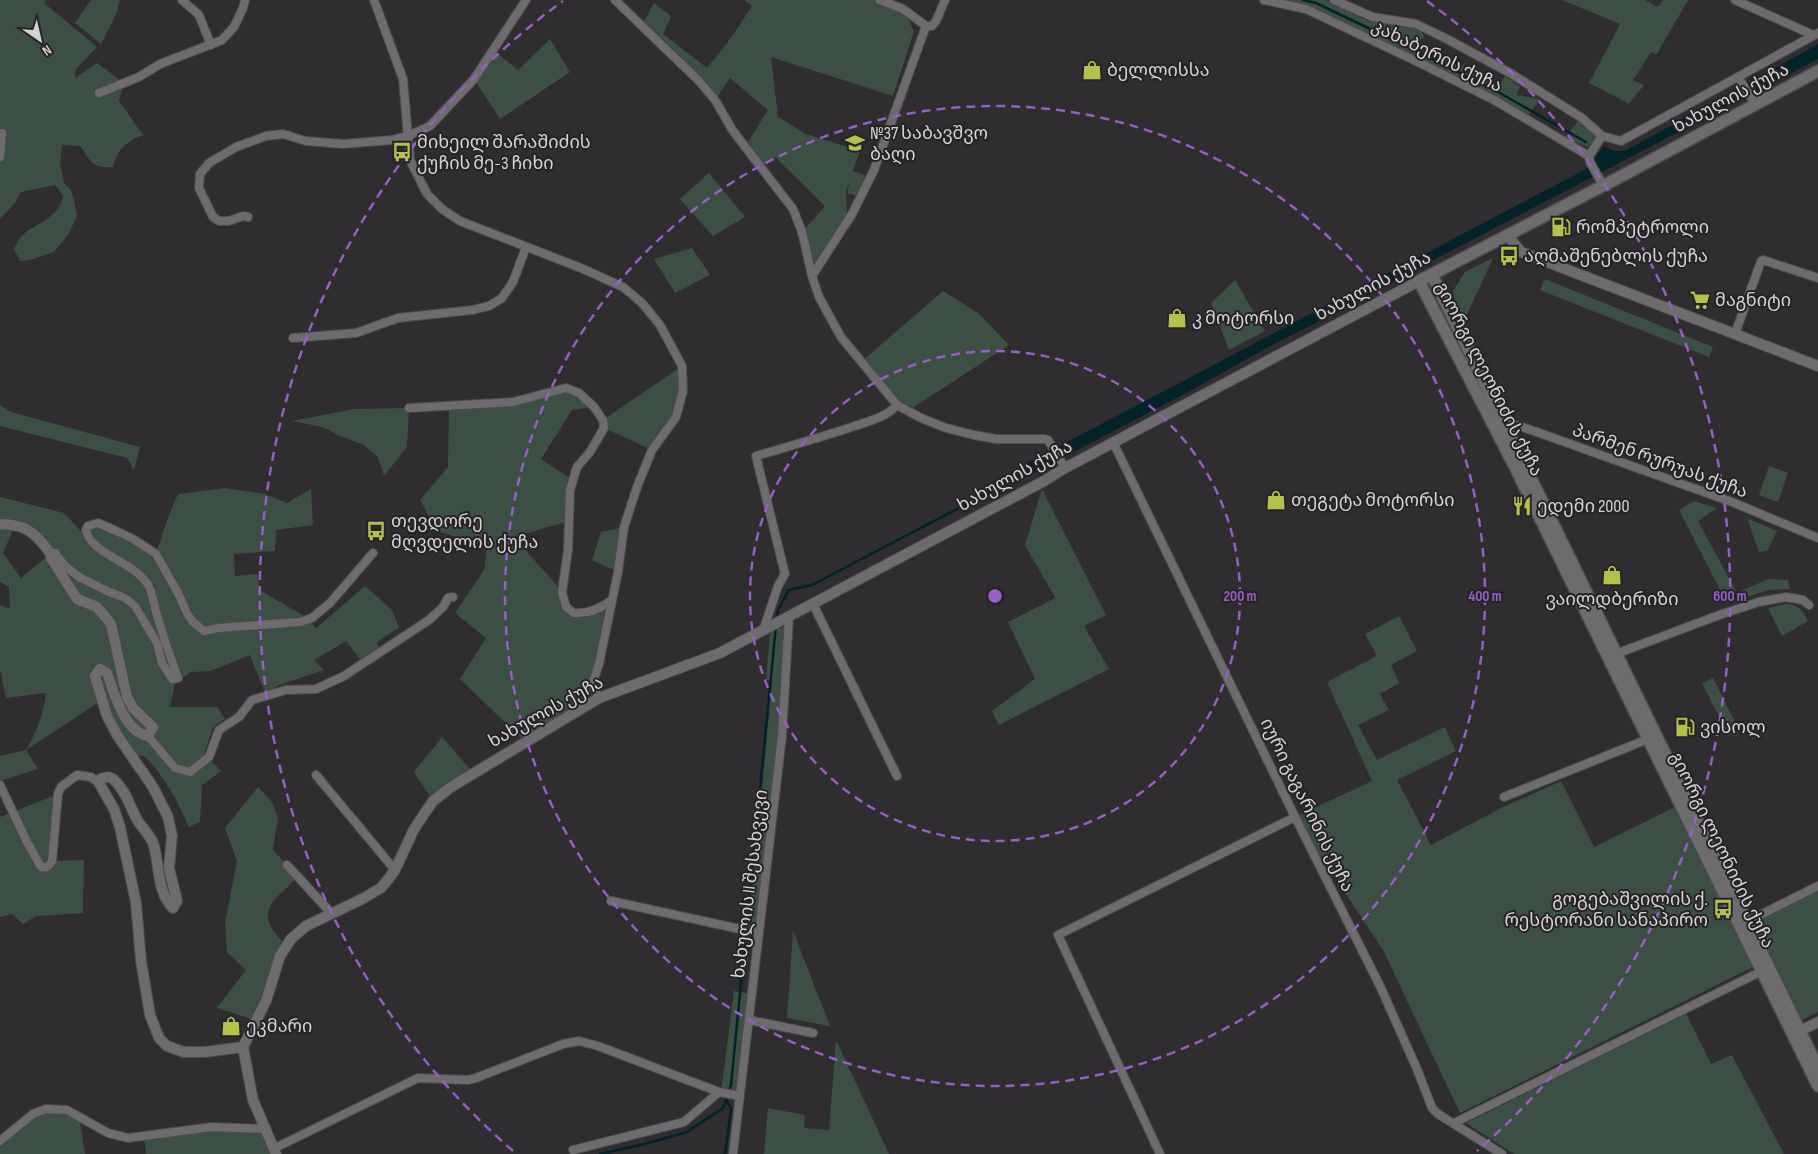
<svg xmlns="http://www.w3.org/2000/svg" width="1818" height="1154" viewBox="0 0 1818 1154" font-family="'Sofia Sans Condensed','Noto Sans Georgian',sans-serif">
  <style>
    .green { fill: #3c4f45; fill-rule: evenodd }
    .water { fill: #012329 }
    .lines { fill: none; stroke-linecap: round; stroke-linejoin: round }
    .stream { stroke: #012329; stroke-width: 2.5 }
    .minor-casing { stroke: #4c4b4d; stroke-width: 10 }
    .tertiary-casing { stroke: #4c4b4d; stroke-width: 12 }
    .secondary-casing { stroke: #4c4b4d; stroke-width: 14 }
    .minor { stroke: #6d6b6d; stroke-width: 8 }
    .tertiary { stroke: #6d6b6d; stroke-width: 10 }
    .secondary { stroke: #6d6b6d; stroke-width: 11 }
    .ring { fill: none; stroke: #965ec6; stroke-width: 2.5; stroke-dasharray: 9 6 }
    .labels { text-anchor: middle; dominant-baseline: central; stroke-width: 4; stroke-linejoin: round; paint-order: stroke }
    .street-label { font-size: 18px; fill: #d5d3d5; stroke: #262426 }
    .poi-label { font-size: 18px; fill: #d5d3d5; stroke: #262426; text-anchor: start }
    .centre { fill: #965ec6; stroke: #262426; stroke-width: 2.5 }
    .ring-label { font-size: 15px; text-anchor: middle; font-weight: bold; fill: #965ec6; stroke: #262426; stroke-width: 4; stroke-linejoin: round; paint-order: stroke }
  </style>
  <rect width="100%" height="100%" fill="#2f2d30"/>
  <g class="green">
    <path d="M0,0H46L44,3L97,47L76,69L75,78L97,63L124,83L119,101L143,135C126,142 118,148 113,167C92,169 91,161 80,146L62,145L60,163L64,183L70,189L74,199L77,216L68,235L54,252L30,260L20,261L14,249C16,246 17,241 20,238C32,223 59,221 63,196L55,185L21,192L15,203L0,219Z"/>
    <path d="M91,0H120L117,12L101,44L75,23Z"/>
    <path d="M744,0H880L903,9L914,31L893,96L771,57L778,117L806,134L860,151L853,171L865,175L859,196L847,193L850,180L846,191L847,215L855,220L812,276L802,232L825,206L775,157L761,167L745,147L768,110L730,78L715,100L642,25L654,3L671,16L663,34L707,68L731,38L752,6Z"/>
    <path d="M1288,0H1326L1368,21L1421,30L1424,37L1414,44L1476,71L1498,87L1505,76L1520,87L1516,95L1540,99L1528,116L1471,84L1302,3Z"/>
    <path d="M1562,0H1645L1658,7L1663,0H1688L1657,54L1651,52L1633,80L1644,85L1629,104L1589,83L1620,24Z"/>
    <path d="M550,39L570,72L500,119L474,79L493,50L518,70Z"/>
    <path d="M1579,120L1597,137L1588,147L1565,138Z"/>
    <path d="M709,173L745,217L713,236L680,199Z"/>
    <path d="M692,248L710,275L675,293L654,259Z"/>
    <path d="M1493,258L1462,325L1457,314L1453,291L1465,272Z"/>
    <path d="M1545,279L1713,347L1709,357L1540,290Z"/>
    <path d="M1235,280L1265,331L1229,350L1211,303Z"/>
    <path d="M943,291L978,313L1009,345L908,411L897,405L861,362Z"/>
    <path d="M682,366L683,391L676,417L652,450L604,428L603,420Z"/>
    <path d="M566,388L594,407L572,410L541,459L573,480L569,521L514,537L560,589L561,606L572,617L590,616L605,607L599,647L589,686L593,697L521,738L460,679L486,638L455,613L484,570L487,546L437,531L420,500L448,467L449,406L513,402Z"/>
    <path d="M0,405L11,412L140,447L134,470L127,458L0,426Z"/>
    <path d="M409,408L407,447L384,476L378,457L364,445L338,435L323,427L292,421L354,409Z"/>
    <path d="M1769,466L1788,473L1778,502L1759,495Z"/>
    <path d="M225,488L265,494L287,503L311,489L313,525L276,530L275,551L234,554L235,576L258,574L259,590L306,617L316,628L365,586L392,610L399,628L377,642L381,652L363,663L346,641L314,660L324,670L279,685L266,695L250,655L211,671L191,672L175,683L170,707H217L225,719L213,727L204,754L221,771L202,785L200,822L189,827C177,801 165,776 144,756L130,755L102,700L26,750L38,769L0,781V756L26,750C37,732 43,714 46,693L6,698L0,669V605L10,609L9,587L0,582V497L64,513L88,539L86,530L94,523L156,554L167,520L178,494ZM15,525L51,553L21,578L3,553Z"/>
    <path d="M1042,489L1106,615L1084,626L1109,669L999,725L992,711L1035,679L1008,622L1055,598L1025,545Z"/>
    <path d="M1694,501L1717,508L1698,521L1737,593L1768,579L1788,580L1790,589L1769,590L1727,603L1679,510Z"/>
    <path d="M1749,519L1777,531L1767,551L1759,552L1748,521Z"/>
    <path d="M624,527L618,572L592,560L601,532Z"/>
    <path d="M1786,604C1799,605 1802,610 1808,621L1782,636L1768,608Z"/>
    <path d="M1399,616L1417,651L1391,665L1399,683L1380,694L1389,710L1358,725L1377,760L1445,727L1456,751L1397,780L1431,845L1501,808L1561,781L1594,847L1675,807L1753,967L1460,1113L1383,950L1295,817L1372,781L1327,682L1377,656L1365,634Z"/>
    <path d="M785,626L782,737L757,924L743,922L758,833L772,680H766L770,632Z"/>
    <path d="M1713,678L1738,728L1737,736L1728,734L1702,683Z"/>
    <path d="M442,737L470,769L431,798L414,772Z"/>
    <path d="M258,787L272,802L278,818L273,850L298,877C274,901 252,911 283,942L252,1019L217,1008L246,970L227,952L225,923L237,861L225,828Z"/>
    <path d="M58,794L52,861L84,860L83,913L36,916L23,924L12,914L0,917V817Z"/>
    <path d="M1818,890V1012L1802,1020L1797,1017L1751,923Z"/>
    <path d="M793,931L830,1026L787,1018Z"/>
    <path d="M734,991L752,994L740,1096L721,1093Z"/>
    <path d="M1686,1014L1711,1064L1732,1055L1784,1154H1514L1466,1123Z"/>
    <path d="M836,1040L889,1154H764L768,1108L805,1115L804,1128L829,1130Z"/>
    <path d="M46,1109L79,1115L85,1154H0V1141Z"/>
    <path d="M212,1127L264,1129L276,1154H146L144,1136Z"/>
  </g>
  <path class="water" d="M1818,44V59L1430,262L1338,312L1274,344L1190,391L1020,480L1014,470L1586,169L1604,146L1613,151H1625Z"/>
  <g class="lines">
    <g class="stream">
      <path d="M1303,0L1316,3L1414,50L1498,92L1586,142"/>
      <path d="M777,620L778,610L789,590L812,585L1020,476"/>
      <path d="M600,1154L644,1144L687,1132L723,1108L731,1085L776,626"/>
      <path d="M725,1154L731,1109L726,1099"/>
    </g>
    <defs>
      <g id="minor">
        <path d="M182,0L199,15L211,45"/>
        <path d="M374,0L403,79L410,160L427,194L442,209L460,221L581,268L623,287L642,303L660,325L682,366L683,391L676,417L652,450L637,487L624,527L618,572L599,664L592,685L599,698"/>
        <path d="M615,0L699,81L715,100L733,131L793,209L802,232L812,276L819,297L841,337L897,405L921,418L946,428L974,435L996,439H1044L1048,440L1065,468"/>
        <path d="M880,0L903,9L926,26H932L936,21L945,0"/>
        <path d="M1264,0L1306,9L1422,64L1494,100L1589,156"/>
        <path d="M1334,0L1373,17L1416,24L1447,39L1510,73L1582,118L1602,136"/>
        <path d="M1735,0L1813,35"/>
        <path d="M1738,77L1756,105"/>
        <path d="M99,93L139,77L160,64L222,40L234,27L243,8L245,0"/>
        <path d="M1589,156L1602,136L1621,141L1818,33"/>
        <path d="M1589,156L1590,162L1603,185"/>
        <path d="M0,157L2,133"/>
        <path d="M248,217L243,216L229,221H219L213,217L199,188L200,174L209,163L236,147L266,136L283,134L306,141L343,144L392,140L408,136L430,126L474,79L526,0"/>
        <path d="M812,276L852,214L874,170L926,26"/>
        <path d="M1735,334L1761,261L1763,260L1818,278"/>
        <path d="M293,338L356,333L398,318L472,310L489,306L502,298L513,282L526,247"/>
        <path d="M409,408L513,402L566,388L579,393L594,407L603,420L604,428L590,452L577,467L570,490L568,550L562,592L566,607L574,613C589,614 598,609 611,601"/>
        <path d="M1501,420L1534,431L1732,502L1818,538"/>
        <path d="M1113,442L1295,817L1380,986L1417,1069L1432,1108L1438,1114L1502,1154"/>
        <path d="M51,553H55L65,566L79,577L107,591L125,598L135,606L157,643L162,663L172,679L178,678C170,657 163,636 157,615C154,606 153,593 148,585C134,561 91,555 86,530L88,526L98,523L112,529L133,539L156,554L178,593L187,613L192,621L204,631L218,628L300,622L312,618L330,603L373,553"/>
        <path d="M813,604L897,776"/>
        <path d="M763,631L778,586L785,574L756,456C787,447 818,438 849,428C865,422 886,418 897,405"/>
        <path d="M1613,655L1722,614L1759,602L1786,597L1803,600L1809,605"/>
        <path d="M148,736L175,768L190,772L209,757L219,730L239,717L252,700L286,690L316,689L344,676L429,620L443,607L448,598L453,597"/>
        <path d="M316,775L395,870"/>
        <path d="M0,785L27,842L41,867C47,868 49,866 52,861L58,794L61,787L77,775L91,777L99,783"/>
        <path d="M1504,797L1648,739"/>
        <path d="M287,865L332,914"/>
        <path d="M611,901L740,929L759,932"/>
        <path d="M1744,923L1818,886"/>
        <path d="M749,1020L813,1033"/>
        <path d="M1454,1123L1762,971"/>
        <path d="M0,1141L33,1114L46,1109L67,1110L108,1133L128,1138L212,1127L264,1129"/>
        <path d="M273,1149L418,1078L468,1080L476,1078L563,1044L579,1041L598,1046L719,1092L740,1096"/>
        <path d="M573,1150L684,1122L719,1092"/>
        <path d="M733,1154L782,736L789,617"/>
        <path d="M1160,1154L1058,935L1295,817"/>
      </g>
      <g id="tertiary">
        <path d="M1507,235L1521,252L1818,366"/>
        <path d="M0,524C21,525 30,528 43,544C47,549 51,552 51,558L77,599L97,607L111,624L127,697L133,708L153,727L148,736C124,732 114,692 107,673L100,669L95,676L107,716L117,735L153,787L168,817L172,836L169,868L177,901L173,908C156,891 160,864 153,843C150,835 142,828 138,821C130,808 126,790 114,780C110,776 106,777 100,779L99,783L114,809L120,827L136,903L141,961L150,1015L159,1038L167,1046L184,1052H205L243,1047"/>
        <path d="M1794,1034L1818,1022"/>
        <path d="M276,1154L253,1100L243,1047L266,1001L280,956L291,939L306,926L364,898L382,887L395,870L414,829L433,801L451,787L599,698L720,653L1044,481L1065,468L1419,281"/>
      </g>
      <g id="secondary">
        <path d="M1818,71L1616,179L1419,281L1515,467L1818,1086"/>
        <path d="M1432,275L1818,1068"/>
      </g>
    </defs>
    <use href="#minor" class="minor-casing"/>
    <use href="#tertiary" class="tertiary-casing"/>
    <use href="#secondary" class="secondary-casing"/>
    <use href="#minor" class="minor"/>
    <use href="#tertiary" class="tertiary"/>
    <use href="#secondary" class="secondary"/>
  </g>
  <g class="ring">
    <circle cx="995" cy="596" r="245"/>
    <circle cx="995" cy="596" r="490"/>
    <path d="M513 1151A735 735 0 0 1 563 1M1427 1A735 735 0 0 1 1477 1151"/>
  </g>
  <defs>
    <symbol id="shop-bare" viewBox="-9 -9 18 18"><path d="M-5-2.5h2.3a2.7 3.5 0 0 1 5.4 0H5L5.5 6h-11ZM-1.5-2.5h3a1.5 2.3 0 0 0-3 0Z" fill="#b4c24a" stroke="#262426" stroke-width="2.5" paint-order="stroke"/></symbol>
    <symbol id="school-bare" viewBox="-9 -9 18 18"><path d="M0-5L7-2L0 1L-7-2ZM-4 1L0 2.5L4 1V4Q0 6-4 4Z" fill="#b4c24a" stroke="#262426" stroke-width="2.5" paint-order="stroke"/></symbol>
    <symbol id="bus-bare" viewBox="-9 -9 18 18"><path d="M-5-6H5V4H4V6H2V4H-2V6H-4V4H-5ZM-3.5-4V0h7V-4ZM-3.5 1.2v1.5H-2V1.2ZM2 1.2v1.5H3.5V1.2Z" fill="#b4c24a" stroke="#262426" stroke-width="2.5" paint-order="stroke"/></symbol>
    <symbol id="fuel-bare" viewBox="-9 -9 18 18"><path d="M-5.5-6h7V0h2V4h1.3V-2.5L3-4.5l.8-.8L6-3V5H2.5V1h-1V6h-7ZM-4.2-4.7v3.2H.2V-4.7Z" fill="#b4c24a" stroke="#262426" stroke-width="2.5" paint-order="stroke"/></symbol>
    <symbol id="supermarket-bare" viewBox="-9 -9 18 18"><path d="M-6-5.5h2.5l.6 2H6L4.5 2H-2.5L-4.4-4H-6ZM-1.5 3.2a1.3 1.3 0 1 0 .1 0ZM3 3.2a1.3 1.3 0 1 0 .1 0Z" fill="#b4c24a" stroke="#262426" stroke-width="2.5" paint-order="stroke"/></symbol>
    <symbol id="restaurant-bare" viewBox="-9 -9 18 18"><path d="M-5-6h1v4h1v-4h1v4h1v-4h1v5L-1.5 .5V6h-2V.5L-5-1ZM5-6V6H3V1.5H1.5Q1.5-4 5-6Z" fill="#b4c24a" stroke="#262426" stroke-width="2.5" paint-order="stroke"/></symbol>
  </defs>
  <g fill-rule="evenodd">
    <use href="#shop-bare" x="1078" y="56" width="28" height="28"/>
    <use href="#school-bare" x="841" y="129" width="28" height="28"/>
    <use href="#bus-bare" x="388" y="138" width="28" height="28"/>
    <use href="#fuel-bare" x="1547" y="213" width="28" height="28"/>
    <use href="#bus-bare" x="1495" y="242" width="28" height="28"/>
    <use href="#supermarket-bare" x="1686" y="286" width="28" height="28"/>
    <use href="#shop-bare" x="1163" y="304" width="28" height="28"/>
    <use href="#shop-bare" x="1262" y="486" width="28" height="28"/>
    <use href="#restaurant-bare" x="1508" y="492" width="28" height="28"/>
    <use href="#bus-bare" x="362" y="517" width="28" height="28"/>
    <use href="#shop-bare" x="1598" y="561" width="28" height="28"/>
    <use href="#fuel-bare" x="1671" y="713" width="28" height="28"/>
    <use href="#bus-bare" x="1709" y="895" width="28" height="28"/>
    <use href="#shop-bare" x="217" y="1012" width="28" height="28"/>
  </g>
  <g class="labels">
    <g class="street-label">
      <text transform="translate(1437 56) rotate(26)">კახაბერის ქუჩა</text>
      <text transform="translate(1731 98) rotate(-28)">ხახულის ქუჩა</text>
      <text transform="translate(1373 286) rotate(-28)">ხახულის ქუჩა</text>
      <text transform="translate(1489 379) rotate(63)">გიორგი ლეონიძის ქუჩა</text>
      <text transform="translate(1660 461) rotate(20)">პარმენ რურუას ქუჩა</text>
      <text transform="translate(1015 476) rotate(-29)">ხახულის ქუჩა</text>
      <text transform="translate(546 712) rotate(-29)">ხახულის ქუჩა</text>
      <text transform="translate(1307 805) rotate(64)">იური გაგარინის ქუჩა</text>
      <text transform="translate(1722 850) rotate(64)">გიორგი ლეონიძის ქუჩა</text>
      <text transform="translate(750 884) rotate(-83)">ხახულის II შესახვევი</text>
    </g>
    <g class="poi-label">
      <text x="1107" y="70">ბელლისსა</text>
      <text x="870" y="133">№37 საბავშვო<tspan x="870" dy="21">ბაღი</tspan></text>
      <text x="417" y="142">მიხეილ შარაშიძის<tspan x="417" dy="21">ქუჩის მე-3 ჩიხი</tspan></text>
      <text x="1576" y="227">რომპეტროლი</text>
      <text x="1524" y="256">აღმაშენებლის ქუჩა</text>
      <text x="1715" y="300">მაგნიტი</text>
      <text x="1192" y="318">კ მოტორსი</text>
      <text x="1291" y="500">თეგეტა მოტორსი</text>
      <text x="1537" y="506">ედემი 2000</text>
      <text x="391" y="521">თევდორე<tspan x="391" dy="21">მღვდელის ქუჩა</tspan></text>
      <text x="1612" y="599" text-anchor="middle">ვაილდბერიზი</text>
      <text x="1700" y="727">ვისოლ</text>
      <text x="1708" y="899" text-anchor="end">გოგებაშვილის ქ.<tspan x="1708" dy="21">რესტორანი სანაპირო</tspan></text>
      <text x="246" y="1026">ეკმარი</text>
    </g>
  </g>
  <circle cx="995" cy="596" r="8" class="centre"/>
  <g class="ring-label">
    <text x="1240" y="601">200 m</text>
    <text x="1485" y="601">400 m</text>
    <text x="1730" y="601">600 m</text>
  </g>
  <g transform="translate(40 40) rotate(146)" stroke="#262426" stroke-width="4" paint-order="stroke">
  <path d="M0-4L9 19L0 12L-9 19Z" fill="#d5d3d5"/>
  <text y="-8" font-size="14" font-weight="bold" text-anchor="middle" fill="#d5d3d5">N</text>
  </g>
</svg>
